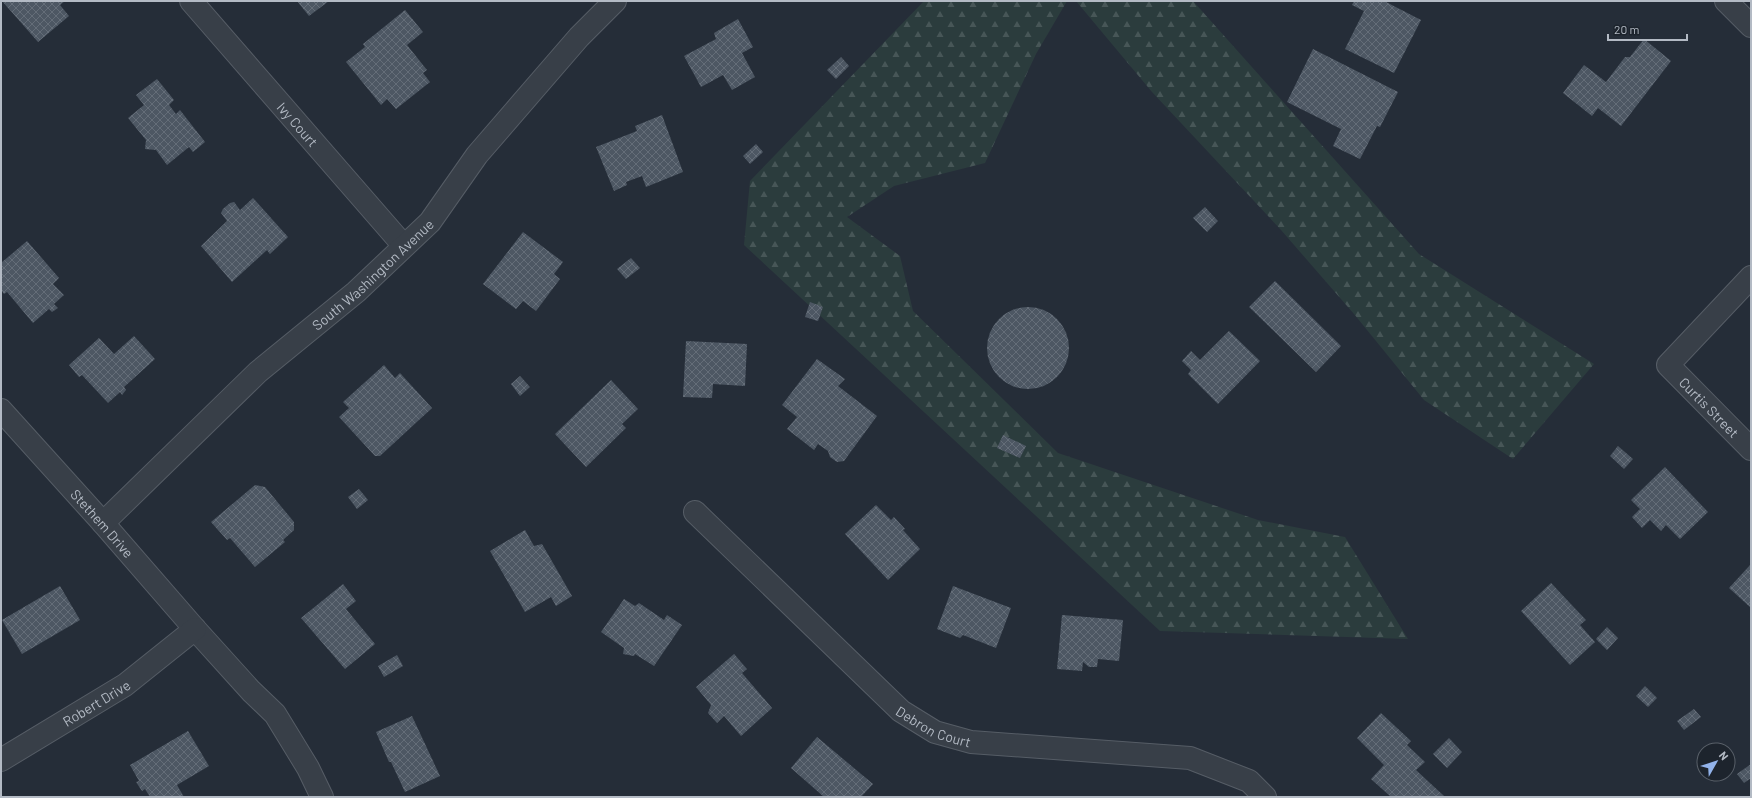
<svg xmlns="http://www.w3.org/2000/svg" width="1752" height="798" viewBox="0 0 1752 798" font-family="Barlow,sans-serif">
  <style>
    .forest { fill: url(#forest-firs) }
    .building { fill: url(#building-cross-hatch) }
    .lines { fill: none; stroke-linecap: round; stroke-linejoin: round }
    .minor-casing { stroke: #565d66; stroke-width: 24 }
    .minor { stroke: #383f48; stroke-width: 22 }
    .labels { text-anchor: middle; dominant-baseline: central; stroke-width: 3; stroke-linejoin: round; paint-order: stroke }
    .street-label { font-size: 14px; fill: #b3bac4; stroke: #1d242d }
  </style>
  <defs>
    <pattern id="forest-firs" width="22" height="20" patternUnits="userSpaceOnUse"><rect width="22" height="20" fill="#2b3c3d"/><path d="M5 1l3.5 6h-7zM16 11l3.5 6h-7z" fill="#475657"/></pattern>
    <pattern id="building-cross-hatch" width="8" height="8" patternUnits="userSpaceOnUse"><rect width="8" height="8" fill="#4d5763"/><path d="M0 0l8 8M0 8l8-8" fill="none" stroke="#646d78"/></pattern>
  </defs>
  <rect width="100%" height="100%" fill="#252d38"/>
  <g class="forest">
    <path d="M924,1H1067L1036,54L985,163L894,186L847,217L900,256L913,311L1058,453L1258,520L1345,537L1408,639L1160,631L744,245L750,181Z"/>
    <path d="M1076,1H1193L1419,254L1594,364L1513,459L1424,400L1354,314L1281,230L1152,92Z"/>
  </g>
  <g class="building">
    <path d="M2,1H65L60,5L69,16L38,42Z"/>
    <path d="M297,1H329L309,16Z"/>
    <path d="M1354,1H1386V2L1421,20L1394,73L1345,49L1364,11L1352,5Z"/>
    <path d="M405,10L423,32L407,45L427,70L423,73L430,82L396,109L387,99L381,105L346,62L365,47L363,44Z"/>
    <path d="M738,19L753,47L742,53L755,77L732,90L723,75L701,87L684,56L716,39L714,33Z"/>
    <path d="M1644,39L1671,61L1621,126L1598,108L1592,116L1563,93L1584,65L1606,82L1625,57H1630Z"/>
    <path d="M1313,49L1398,92L1380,127L1377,126L1360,159L1333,146L1341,129L1287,102Z"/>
    <path d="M841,57L849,66L836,79L827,70Z"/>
    <path d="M157,79L174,100L169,105L176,114L180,110L205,142L193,152L189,147L167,165L156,150L145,149L146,140L128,118L144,105L136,95Z"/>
    <path d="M662,115L683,172L646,187L642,176L626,182L627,185L614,191L596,147L637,131L635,126Z"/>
    <path d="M756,144L763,152L750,164L743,156Z"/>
    <path d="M253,198L288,237L270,254L267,250L232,282L201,246L227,221L221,213L223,209L230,203L234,202L240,210Z"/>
    <path d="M1205,207L1218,221L1207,232L1193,218Z"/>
    <path d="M523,232L563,262L554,274L560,279L536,311L523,301L516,309L483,284Z"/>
    <path d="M27,241L59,278L53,284L64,295L54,304L58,308L52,312L49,309L33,323L7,292L4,294L1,290V263Z"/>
    <path d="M631,258L640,268L626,279L617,269Z"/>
    <path d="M1275,281L1341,346L1316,372L1249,307Z"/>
    <path d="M810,302L823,307L818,321L805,317Z"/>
    <circle cx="1028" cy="348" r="41"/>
    <path d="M1229,331L1260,361L1218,404L1188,374L1191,370L1182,361L1191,351L1200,360Z"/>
    <path d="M134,336L155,359L124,387L126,390L122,395L120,392L108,403L82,375L79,377L69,365L99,338L114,354Z"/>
    <path d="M686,341L747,344L745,386L713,384L712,398L683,397Z"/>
    <path d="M817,359L845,379L838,386L877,416L844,461L837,462L830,457L828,451L818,444L814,450L787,429L797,417L782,405Z"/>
    <path d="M384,365L395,378L400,373L432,408L380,456H375L339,417L349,408L343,402Z"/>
    <path d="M520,376L530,387L520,396L511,384Z"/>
    <path d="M611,380L638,409L622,424L626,428L586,467L555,434Z"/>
    <path d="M1003,435L1026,446L1020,458L997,448Z"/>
    <path d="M1618,446L1633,459L1624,469L1610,456Z"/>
    <path d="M1665,467L1708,512L1680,539L1666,525L1661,531L1650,520L1642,528L1632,517L1640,509L1631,500Z"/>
    <path d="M255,485L265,487L294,522V530L283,540L285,542L255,567L230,538L227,540L211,522Z"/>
    <path d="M359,489L368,500L357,509L348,497Z"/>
    <path d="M876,505L891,520L894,517L905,529L903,530L920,549L888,580L845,534Z"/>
    <path d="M525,530L534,546L542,544L572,596L556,606L551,597L525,612L490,551Z"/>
    <path d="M1751,564V608L1729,588Z"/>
    <path d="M1551,583L1586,620L1580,625L1595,642L1570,665L1521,611Z"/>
    <path d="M343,584L356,601L346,609L375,644L345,669L301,618Z"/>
    <path d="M60,586L80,620L22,654L2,620Z"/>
    <path d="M953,586L1011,608L996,648L963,635L960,638L937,629Z"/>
    <path d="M624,599L635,606L639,603L664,620L667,615L682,625L654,666L635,654L634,656L623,654L624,648L601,632Z"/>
    <path d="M1062,615L1123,620L1119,661L1098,659L1097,667H1089L1083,662L1082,671L1057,669Z"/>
    <path d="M1607,627L1618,638L1607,650L1596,639Z"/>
    <path d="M734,654L747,669L742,673L772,708L741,736L724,716L717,723L708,713L711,705L696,687Z"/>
    <path d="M397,655L403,666L384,677L378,666Z"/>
    <path d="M1645,686L1657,698L1648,707L1636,696Z"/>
    <path d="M1694,709L1701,717L1684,730L1677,721Z"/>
    <path d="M1381,713L1411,741L1407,745L1425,762L1416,770L1445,797H1391L1371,779L1384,765L1357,738Z"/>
    <path d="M412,716L440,776L405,792L391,762H389L376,732Z"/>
    <path d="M188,731L209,766L177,785L184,797H150L145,789L142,791L136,782L139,781L130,765Z"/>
    <path d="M817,737L873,784L861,797H824L791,768Z"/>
    <path d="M1449,738L1462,752L1447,768L1433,754Z"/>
    <path d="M1751,764V778L1744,783L1737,774Z"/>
  </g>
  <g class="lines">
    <defs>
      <g id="minor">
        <path id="s1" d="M191,1L404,246"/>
        <path d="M1726,1L1751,26"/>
        <path id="s2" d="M1751,277L1668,365L1751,449"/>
        <path id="s3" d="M1,410L103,523L195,629L251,691L275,714L308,768L322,797"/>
        <path id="s4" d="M695,512L901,711L935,732L971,742L1190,758L1249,781L1265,797"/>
        <path id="s5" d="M103,523L258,372L356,292L430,222L477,155L579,37L615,1"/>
        <path id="s6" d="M1,760L125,685L195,629"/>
      </g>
    </defs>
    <use href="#minor" class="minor-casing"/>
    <use href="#minor" class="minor"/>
  </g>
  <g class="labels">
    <g class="street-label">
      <text stroke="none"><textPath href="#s1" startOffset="163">Ivy Court</textPath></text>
      <text stroke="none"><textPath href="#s5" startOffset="367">South Washington Avenue</textPath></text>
      <text stroke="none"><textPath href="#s2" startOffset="180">Curtis Street</textPath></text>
      <text stroke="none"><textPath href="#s3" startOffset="152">Stethem Drive</textPath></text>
      <text stroke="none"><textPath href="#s6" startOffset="111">Robert Drive</textPath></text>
      <text stroke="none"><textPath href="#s4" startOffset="323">Debron Court</textPath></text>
    </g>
  </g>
  <rect width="1752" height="798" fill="none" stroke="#b3bac4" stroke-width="4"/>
  <g transform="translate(1716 762) rotate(51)"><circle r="19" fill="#1d242d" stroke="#596069"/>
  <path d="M0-3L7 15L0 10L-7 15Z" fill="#92b3eb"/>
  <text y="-6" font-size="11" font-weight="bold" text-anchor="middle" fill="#b3bac4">N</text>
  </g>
  <path d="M1608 34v6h79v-6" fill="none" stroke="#b3bac4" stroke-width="2"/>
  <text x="1614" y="34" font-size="12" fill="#b3bac4" stroke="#1d242d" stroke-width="3" paint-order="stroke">20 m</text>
</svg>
